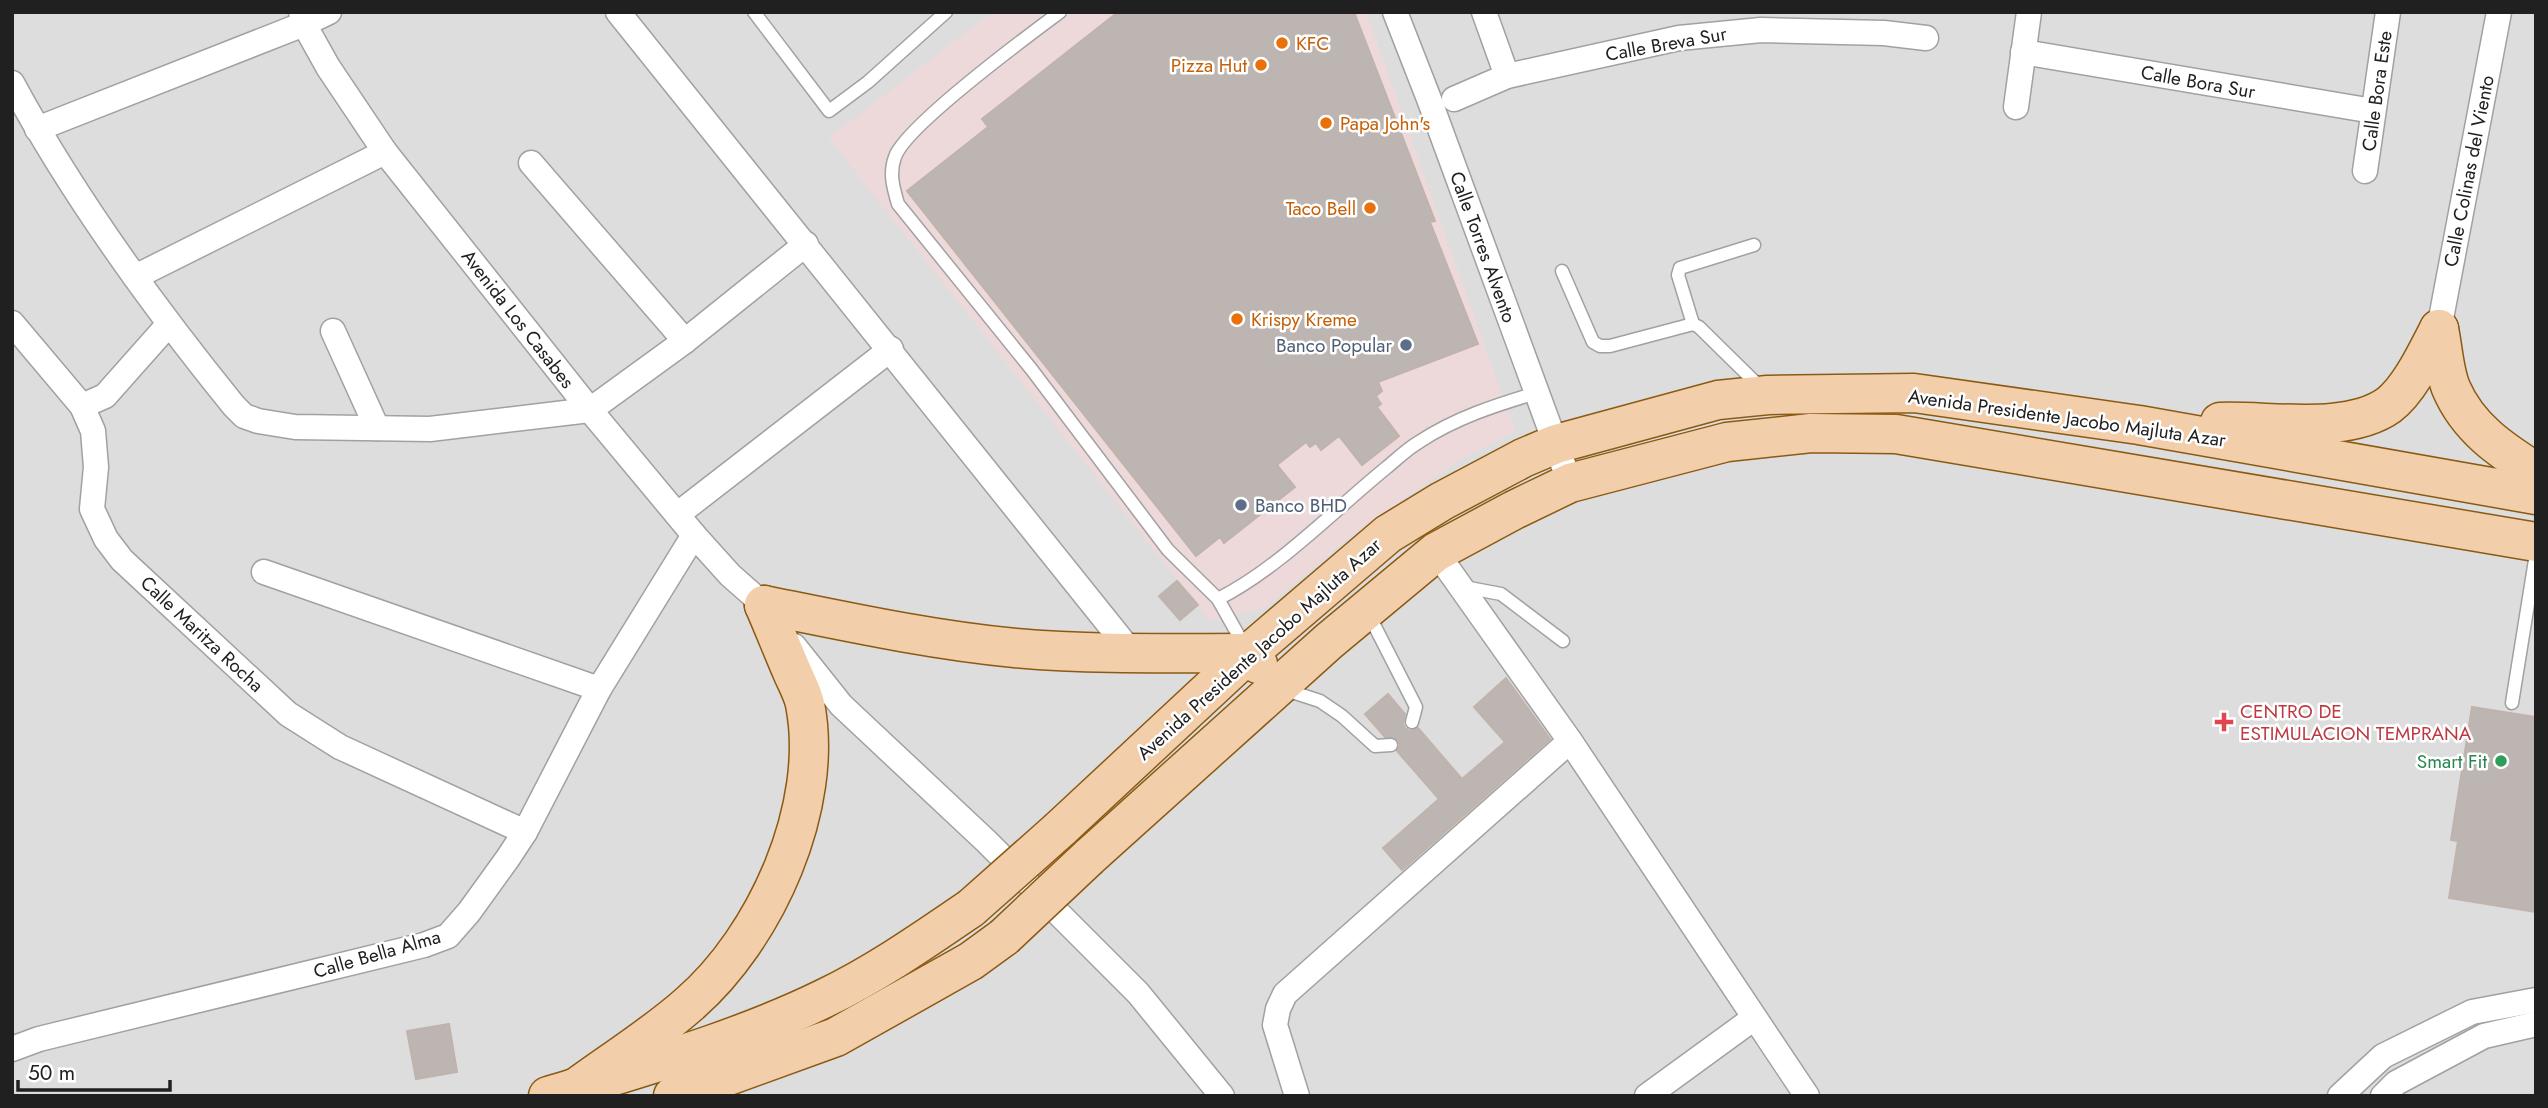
<svg xmlns="http://www.w3.org/2000/svg" width="2548" height="1108" viewBox="0 0 2548 1108" font-family="Jost,sans-serif">
  <style>
    .residential { fill: #dedddd }
    .commercial { fill: #eed9da }
    .building { fill: #bdb5b1; stroke: #c0b3ac; stroke-width: 2 }
    .lines { fill: none; stroke-linecap: round; stroke-linejoin: round }
    .lane-casing { stroke: #a1a1a1; stroke-width: 15 }
    .street-casing { stroke: #a1a1a1; stroke-width: 27 }
    .primary-casing { stroke: #8b5a12; stroke-width: 41 }
    .lane { stroke: #fff; stroke-width: 12 }
    .street { stroke: #fff; stroke-width: 24 }
    .primary { stroke: #f2ceab; stroke-width: 38 }
    .primary-bridge-casing { stroke: #8b5a12; stroke-width: 41; stroke-linecap: butt }
    .primary-bridge { stroke: #f2ceab; stroke-width: 38 }
    .food-dot { fill: #e8710a; stroke: #fff; stroke-width: 2.5 }
    .service-dot { fill: #5c6f8a; stroke: #fff; stroke-width: 2.5 }
    .health-dot { fill: #e0444e; stroke: #fff; stroke-width: 2.5 }
    .leisure-dot { fill: #2e9e5b; stroke: #fff; stroke-width: 2.5 }
    .labels { text-anchor: middle; dominant-baseline: central; stroke-width: 5; stroke-linejoin: round; paint-order: stroke }
    .food-label { font-size: 19px; fill: #c56008; stroke: #fff; text-anchor: start }
    .street-label { font-size: 19px; fill: #202020; stroke: #fff }
    .service-label { font-size: 19px; fill: #4e5e75; stroke: #fff; text-anchor: end }
    .health-label { font-size: 19px; fill: #be3a42; stroke: #fff; text-anchor: start }
    .leisure-label { font-size: 19px; fill: #27864d; stroke: #fff; text-anchor: end }
  </style>
  <rect width="100%" height="100%" fill="#efece8"/>
  <rect class="residential" x="12" y="12" width="2524" height="1084"/>
  <path class="commercial" d="M992,12H1366L1515,431L1457,462L1357,531L1264,608L1209,620L829,138Z"/>
  <g class="building">
    <path d="M1118,12H1354L1435,221L1430,222L1478,344L1378,382L1382,391L1376,396L1381,404L1377,407L1399,436L1362,465L1339,436L1321,450L1316,443L1310,447L1306,442L1277,465L1295,487L1224,543L1220,537L1196,556L907,191L988,127L982,119Z"/>
    <path d="M1177,581L1198,605L1180,620L1159,596Z"/>
    <path d="M1506,678L1550,739L1402,870L1383,848L1439,799L1397,751L1400,745L1398,740L1385,737L1365,714L1388,694L1405,714L1403,724L1405,728L1410,731L1418,728L1462,779L1505,742L1474,707Z"/>
    <path d="M2472,707L2536,717V912L2449,898L2458,841L2451,840Z"/>
    <path d="M449,1024L457,1072L416,1079L407,1031Z"/>
  </g>
  <g class="lines">
    <defs>
      <g id="lane">
        <path d="M754,12L829,111L868,82L946,12"/>
        <path d="M1060,12C1029,35 905,127 895,157C889,173 893,187 898,204L1032,370L1168,550L1218,599L1245,647"/>
        <path d="M1562,271L1593,342L1600,346H1610L1693,324L1699,327L1760,387"/>
        <path d="M1693,324L1678,275L1680,268L1754,245"/>
        <path d="M1464,587L1501,594L1563,641"/>
        <path d="M1218,599C1279,568 1332,512 1386,468C1397,459 1407,449 1419,442C1455,418 1496,405 1536,393"/>
        <path d="M1368,613L1416,707L1412,722"/>
        <path d="M1283,689L1320,701L1342,716L1375,746L1391,745"/>
        <path d="M2512,703L2536,554"/>
      </g>
      <g id="street">
        <path d="M301,12L304,24L328,67L385,152L590,410L694,535L730,575L764,605L773,616"/>
        <path d="M618,12L1132,653"/>
        <path d="M1395,12L1429,99L1570,483"/>
        <path d="M1484,12L1507,76"/>
        <path d="M2023,52L2373,111"/>
        <path d="M12,83C74,198 152,305 234,406L244,416L258,421L295,427L430,429L590,410L685,341L806,244"/>
        <path d="M1454,99L1507,76L1679,38L1761,30L1884,33L1926,38"/>
        <path d="M2016,107L2029,12"/>
        <path d="M37,129L304,24L329,12"/>
        <path d="M531,163L685,341"/>
        <path d="M2365,171L2388,12"/>
        <path d="M135,277L385,152"/>
        <path d="M12,323L82,406L93,431L96,467L92,509L106,539L122,560L288,714L340,747L525,832"/>
        <path d="M2439,329L2499,12"/>
        <path d="M333,331L377,428"/>
        <path d="M82,406L105,396L168,325"/>
        <path d="M678,514L891,349"/>
        <path d="M1436,552L1570,741L1807,1096"/>
        <path d="M264,572L599,689"/>
        <path d="M794,646L841,705L986,841L1138,993L1222,1096"/>
        <path d="M12,1049L39,1039L424,945L448,936L469,912L508,858L525,832L599,689L694,535"/>
        <path d="M1297,1096L1275,1025L1278,1009L1285,994L1570,741"/>
        <path d="M1647,1096L1754,1018"/>
        <path d="M2340,1096L2383,1056L2472,1012L2536,1000"/>
        <path d="M2383,1096L2396,1083L2484,1036L2536,1024"/>
      </g>
      <g id="primary">
        <path d="M2439,329C2443,348 2444,371 2451,388C2468,428 2501,450 2536,472"/>
        <path d="M2220,422C2271,420 2347,435 2389,405C2410,389 2427,352 2439,329"/>
        <path d="M764,605C848,622 931,640 1015,648C1093,655 1171,653 1249,653L1258,664"/>
        <path d="M1060,829L1249,653L1388,534L1442,501L1523,458L1556,444L1718,400L1768,395L1914,393L2139,425L2536,495"/>
        <path d="M1089,857L1329,641L1436,552L1514,510L1570,483L1727,442L1811,433L1896,434L2536,542"/>
        <path d="M577,1087C614,1060 654,1035 688,1005C766,938 825,806 805,704C803,694 797,683 793,674C783,651 774,628 764,605"/>
        <path d="M548,1096C642,1067 737,1041 825,998C877,973 924,940 971,908"/>
        <path d="M673,1096L836,1037L971,961L1004,937"/>
      </g>
    </defs>
    <use href="#lane" class="lane-casing"/>
    <use href="#street" class="street-casing"/>
    <use href="#primary" class="primary-casing"/>
    <use href="#lane" class="lane"/>
    <use href="#street" class="street"/>
    <use href="#primary" class="primary"/>
    <defs>
      <g id="primary-bridge">
        <path d="M971,908L1060,829"/>
        <path d="M1004,937L1089,857"/>
      </g>
    </defs>
    <use href="#primary-bridge" class="primary-bridge-casing"/>
    <use href="#primary-bridge" class="primary-bridge"/>
  </g>
  <g class="food-dot">
    <circle cx="1282" cy="43" r="7"/>
    <circle cx="1261" cy="65" r="7"/>
    <circle cx="1326" cy="123" r="7"/>
    <circle cx="1370" cy="208" r="7"/>
    <circle cx="1237" cy="319" r="7"/>
  </g>
  <g class="service-dot">
    <circle cx="1406" cy="345" r="7"/>
    <circle cx="1241" cy="505" r="7"/>
  </g>
  <path class="health-dot" d="M2220.5 711.5h7v7h7v7h-7v7h-7v-7h-7v-7h7z"/>
  <circle class="leisure-dot" cx="2501" cy="761" r="7"/>
  <g class="labels">
    <g class="food-label">
      <text x="1296" y="43">KFC</text>
      <text x="1247" y="65" text-anchor="end">Pizza Hut</text>
      <text x="1340" y="123">Papa John's</text>
      <text x="1356" y="208" text-anchor="end">Taco Bell</text>
      <text x="1251" y="319">Krispy Kreme</text>
    </g>
    <g class="street-label">
      <text transform="translate(1666 44) rotate(-10)">Calle Breva Sur</text>
      <text transform="translate(2198 82) rotate(10)">Calle Bora Sur</text>
      <text transform="translate(2377 91) rotate(-82)">Calle Bora Este</text>
      <text transform="translate(2469 171) rotate(-79)">Calle Colinas del Viento</text>
      <text transform="translate(1483 247) rotate(70)">Calle Torres Alvento</text>
      <text transform="translate(518 319) rotate(52)">Avenida Los Casabes</text>
      <text transform="translate(2067 418) rotate(8)">Avenida Presidente Jacobo Majluta Azar</text>
      <text transform="translate(202 634) rotate(43)">Calle Maritza Rocha</text>
      <text transform="translate(1259 649) rotate(-42)">Avenida Presidente Jacobo Majluta Azar</text>
      <text transform="translate(377 954) rotate(-16)">Calle Bella Alma</text>
    </g>
    <g class="service-label">
      <text x="1392" y="345">Banco Popular</text>
      <text x="1255" y="505" text-anchor="start">Banco BHD</text>
    </g>
    <g class="health-label">
      <text x="2240" y="711">CENTRO DE<tspan x="2240" dy="22">ESTIMULACION TEMPRANA</tspan></text>
    </g>
    <g class="leisure-label">
      <text x="2487" y="761">Smart Fit</text>
    </g>
  </g>
  <rect width="2548" height="1108" fill="none" stroke="#202020" stroke-width="28"/>
  <path d="M18 1080v10h152v-10" fill="none" stroke="#202020" stroke-width="3.5"/>
  <text x="28" y="1080" font-size="21" fill="#202020" stroke="#ffffff" stroke-width="5" paint-order="stroke">50 m</text>
</svg>
